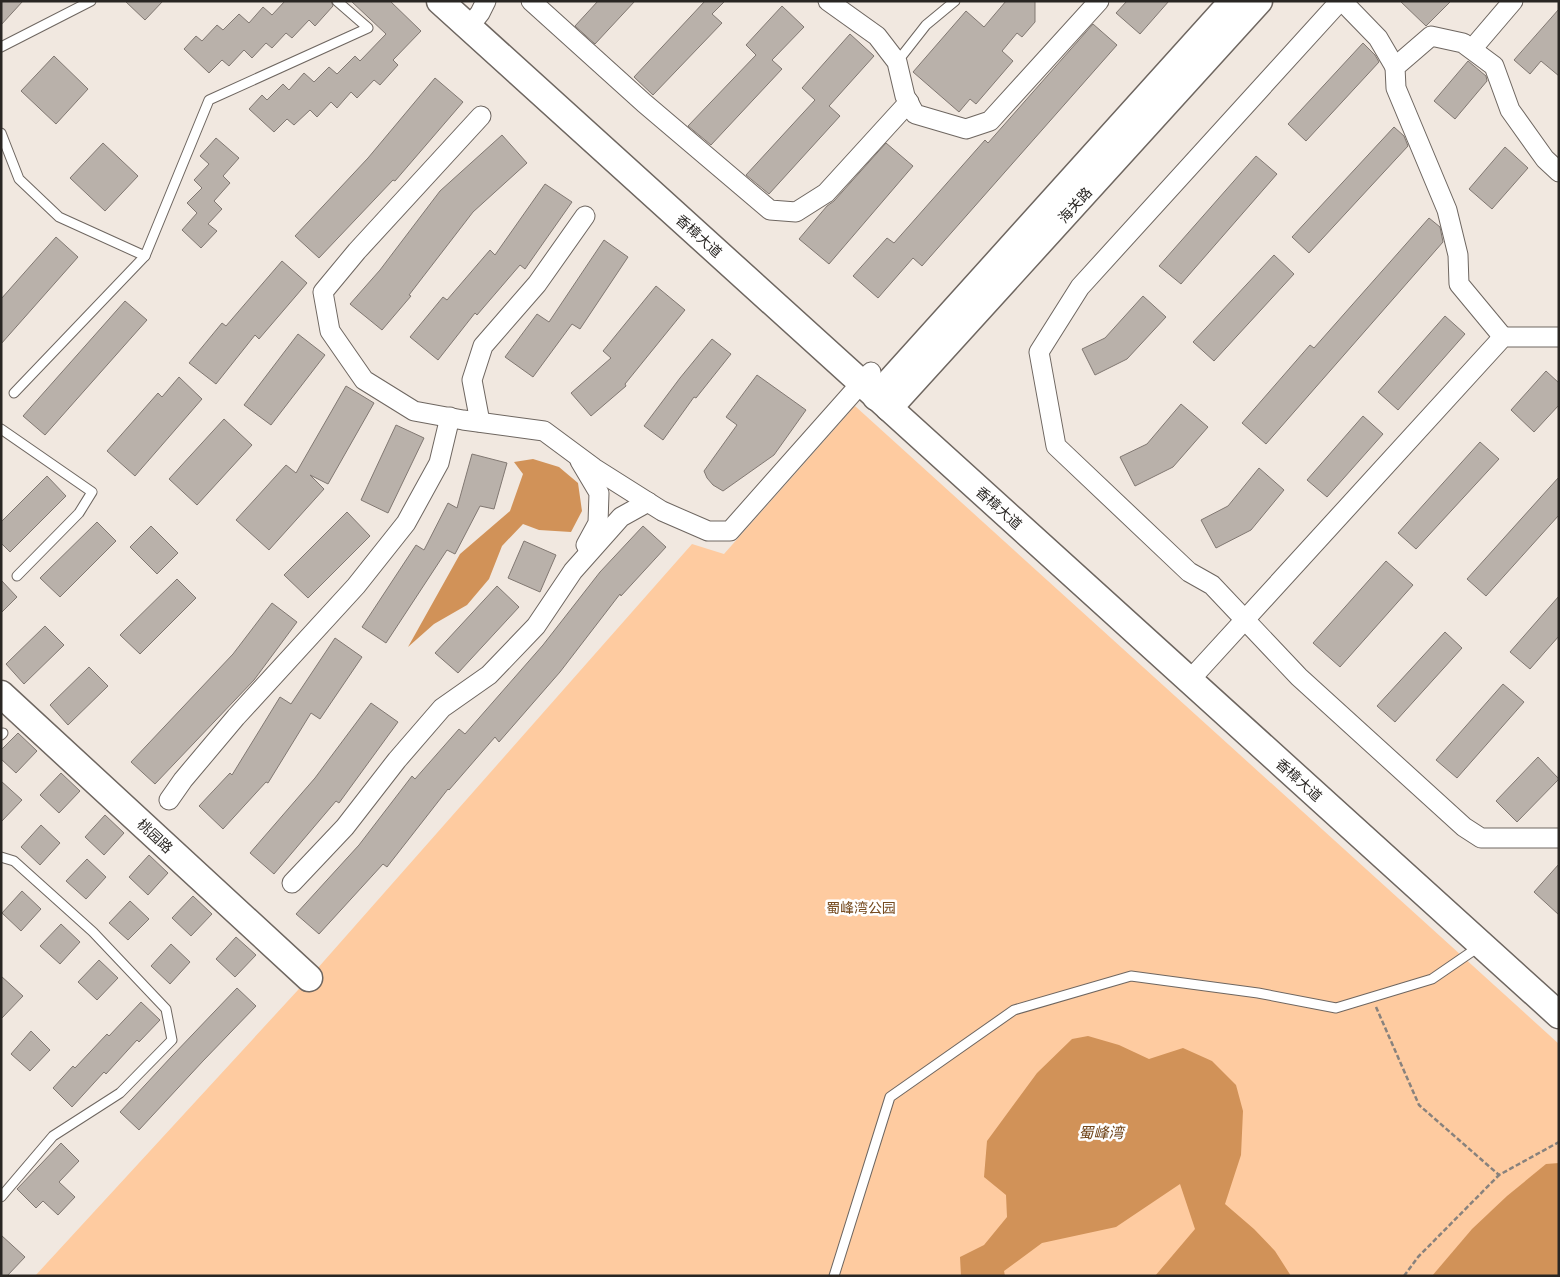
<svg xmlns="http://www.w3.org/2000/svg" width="1560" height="1277" viewBox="0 0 1560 1277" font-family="Poppins,'Noto Sans SC',sans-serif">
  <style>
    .green { fill: #fecba0 }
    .water { fill: #d19258 }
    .building { fill: #b9b1aa; stroke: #817872 }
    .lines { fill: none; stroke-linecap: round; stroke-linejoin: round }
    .lane-casing { stroke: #6e6660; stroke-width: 11 }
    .street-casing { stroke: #6e6660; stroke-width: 21 }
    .secondary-casing { stroke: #6e6660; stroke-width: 29 }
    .path { stroke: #88827d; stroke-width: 2.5; stroke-dasharray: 5 2.5; stroke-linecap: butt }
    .lane { stroke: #fff; stroke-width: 9 }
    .street { stroke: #fff; stroke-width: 19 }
    .secondary { stroke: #fff; stroke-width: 26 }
    .labels { text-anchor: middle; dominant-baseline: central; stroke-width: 5; stroke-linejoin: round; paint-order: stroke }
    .street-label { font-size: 14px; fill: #292623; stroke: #fff }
    .park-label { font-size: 14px; fill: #764b20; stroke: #fff }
    .water-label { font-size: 15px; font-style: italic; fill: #71461b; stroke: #fff }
  </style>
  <rect width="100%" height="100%" fill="#f1e8e0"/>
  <path class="green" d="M855,406L1559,1044V1276H35L309,978L692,544L724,554Z"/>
  <g class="water">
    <path d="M533,459L559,467L578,483L582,511L571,532L539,530L523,524L502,546L489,579L467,605L434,624L408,647L460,554L510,511L523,474L514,462Z"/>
    <path d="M1088,1036L1119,1045L1149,1059L1183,1048L1212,1061L1236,1085L1243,1111L1241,1155L1225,1204L1254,1229L1275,1251L1291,1276H1155L1195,1229L1180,1184L1116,1227L1042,1243L1004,1271L1005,1276H961L960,1257L984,1245L1007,1217L1006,1195L984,1177L987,1141L1037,1073L1072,1039Z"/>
    <path d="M1559,1163V1276H1432L1472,1229L1507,1196L1546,1164Z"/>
  </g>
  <g class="building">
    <path d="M1,1H23L1,25Z"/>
    <path d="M125,1H163L145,20Z"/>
    <path d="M285,1H331L333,6L315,26L309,20L292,38L286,33L272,48L266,43L252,58L244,50L229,66L222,60L209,73L184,49L196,36L202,41L217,25L223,30L239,14L249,23L263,7L272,15Z"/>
    <path d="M351,1H390L421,31L393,60L398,65L380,85L374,80L357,98L351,92L337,108L331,102L317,117L310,110L294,125L287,119L274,132L249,109L262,95L267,100L283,84L289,90L304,73L314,82L329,67L337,74L355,56L360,61L386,34Z"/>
    <path d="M598,1H635L595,44L575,26Z"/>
    <path d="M705,1H725L712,14L722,23L653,95L634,77Z"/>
    <path d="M1006,1H1035V22L1022,37L1017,33L1002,51L1013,61L976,104L970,99L959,112L913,72L966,11L984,27Z"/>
    <path d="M1127,1H1169L1140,34L1116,13Z"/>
    <path d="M1400,1H1451L1426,26Z"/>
    <path d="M782,6L804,27L772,60L782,69L711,145L688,126L756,55L746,45Z"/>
    <path d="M1559,9V76L1541,61L1530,74L1514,60Z"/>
    <path d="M1093,24L1117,45L922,266L913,258L878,298L853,276L887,238L894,243L985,140L988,143Z"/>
    <path d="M850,34L874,56L829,106L840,116L769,194L746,175L815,100L802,88Z"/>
    <path d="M1363,43L1375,55L1379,62L1306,141L1288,124Z"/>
    <path d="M54,56L88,89L56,124L21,91Z"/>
    <path d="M1468,61L1486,76L1487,81L1455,119L1434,101Z"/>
    <path d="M435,78L463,102L395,181L393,180L319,258L295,236L368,158Z"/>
    <path d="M1394,127L1404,136L1408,146L1309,253L1292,237Z"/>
    <path d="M502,135L527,163L473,212L409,295L411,296L382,330L350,304L380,270L440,191Z"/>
    <path d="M216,138L239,158L223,176L230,183L214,201L222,209L208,224L217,231L201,248L182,230L197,213L187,203L202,188L194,180L209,164L200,156Z"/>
    <path d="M103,143L138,176L105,211L70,178Z"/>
    <path d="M886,143L913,166L829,264L799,239L827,206L834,201Z"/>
    <path d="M1505,147L1528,168L1492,209L1469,189Z"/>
    <path d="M1256,156L1277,174L1181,284L1159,266Z"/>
    <path d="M545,184L572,202L525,269L520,265L477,315L475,313L438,360L410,337L443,297L447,300L490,250L495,255Z"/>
    <path d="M1429,218L1440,227L1443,242L1266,444L1242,423L1310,345L1314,348Z"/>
    <path d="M56,237L78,257L1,344V299Z"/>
    <path d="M604,240L628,257L580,329L572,324L533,377L505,357L537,314L549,322Z"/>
    <path d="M1274,255L1294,274L1214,361L1193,342Z"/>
    <path d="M282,261L307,283L259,339L255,335L216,384L189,363L222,323L226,326Z"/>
    <path d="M656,286L685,310L625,384L626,386L591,416L571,393L611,358L603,351Z"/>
    <path d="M1143,296L1166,317L1127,359L1095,375L1082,349L1105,338Z"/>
    <path d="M125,301L147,320L45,435L23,416Z"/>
    <path d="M1445,316L1465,334L1398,410L1378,392Z"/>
    <path d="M298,334L325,355L271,425L244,405Z"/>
    <path d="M712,339L731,354L696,398L694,397L663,440L644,426L680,378Z"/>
    <path d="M1546,371L1559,383V405L1534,432L1511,410Z"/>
    <path d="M757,375L806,410L774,455L723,491L713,485L707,478L704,471L737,425L726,417Z"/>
    <path d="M179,377L202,399L135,476L107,451L158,393L162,397Z"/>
    <path d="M346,386L374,403L328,484L310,475L324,489L269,550L236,520L286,465L296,473Z"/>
    <path d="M1181,404L1208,427L1173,467L1135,486L1120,457L1147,444Z"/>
    <path d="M1363,416L1383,434L1327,497L1307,480Z"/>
    <path d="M224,419L252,445L197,505L169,479Z"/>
    <path d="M396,425L424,438L388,513L361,500Z"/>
    <path d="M1480,442L1499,459L1416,549L1398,533Z"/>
    <path d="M472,454L507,463L494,509L480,506L455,554L447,550L386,643L362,627L416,545L424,550L448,503L457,508Z"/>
    <path d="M1259,468L1284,490L1251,530L1216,548L1201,520L1228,506Z"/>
    <path d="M47,476L66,496L10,552L1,543V522Z"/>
    <path d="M1559,477V515L1486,596L1467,579Z"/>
    <path d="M347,512L370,536L308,598L284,575Z"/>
    <path d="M97,522L116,541L60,597L40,578Z"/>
    <path d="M151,526L178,553L157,574L130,547Z"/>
    <path d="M643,526L666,547L621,596L620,594L560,672L499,742L495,737L449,790L448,789L387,867L383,864L319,934L296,914L359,845L412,776L415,779L459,729L465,734L543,645L600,572Z"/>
    <path d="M524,541L556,555L540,592L508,578Z"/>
    <path d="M1386,561L1413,585L1340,667L1313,643Z"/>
    <path d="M177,579L196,598L140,654L120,635Z"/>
    <path d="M1,580L17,597L1,613Z"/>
    <path d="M497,586L519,607L458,673L435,653Z"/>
    <path d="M1559,596V636L1530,669L1510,652Z"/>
    <path d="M272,603L297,622L254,680L155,784L131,762L233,654Z"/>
    <path d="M45,626L64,645L24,684L6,664Z"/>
    <path d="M1445,632L1462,648L1395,722L1377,706Z"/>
    <path d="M335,638L362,657L320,719L311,713L268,783L266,782L223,829L199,806L230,773L232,775L280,697L291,704Z"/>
    <path d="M89,667L108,686L68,725L50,705Z"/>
    <path d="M1503,684L1524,702L1457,778L1436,760Z"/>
    <path d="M371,703L398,722L339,803L336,801L274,874L250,853L315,778Z"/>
    <path d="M18,733L37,751L16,773L1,759V750Z"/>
    <path d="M1538,757L1559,779L1517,822L1496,801Z"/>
    <path d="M61,773L80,791L59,813L40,795Z"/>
    <path d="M1,781L22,800L1,822Z"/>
    <path d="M105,815L124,833L104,855L85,837Z"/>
    <path d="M41,825L60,843L40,865L21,847Z"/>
    <path d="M149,855L168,873L148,895L129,877Z"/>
    <path d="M87,859L106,877L86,899L66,881Z"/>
    <path d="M1559,864V915L1534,892Z"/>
    <path d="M22,891L41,909L21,931L2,913Z"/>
    <path d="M193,896L212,914L191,936L172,918Z"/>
    <path d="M130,901L149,919L128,940L109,923Z"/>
    <path d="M61,924L80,942L60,964L40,946Z"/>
    <path d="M236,937L256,955L235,977L216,959Z"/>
    <path d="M171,944L190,962L170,984L151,966Z"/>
    <path d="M99,960L118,978L97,1000L78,982Z"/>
    <path d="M1,976L23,996L1,1019Z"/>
    <path d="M237,988L256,1006L203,1061L139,1130L120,1112L172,1056Z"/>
    <path d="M141,1002L160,1020L139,1042L137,1040L106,1074L104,1072L72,1107L53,1088L73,1066L75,1068L107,1034L109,1036Z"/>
    <path d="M31,1031L50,1050L30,1071L11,1054Z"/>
    <path d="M61,1143L79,1161L59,1182L75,1197L58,1215L43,1201L36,1208L17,1189Z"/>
    <path d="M1,1235L25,1257L7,1276H1Z"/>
  </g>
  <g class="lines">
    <defs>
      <g id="lane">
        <path d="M1,47L91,1"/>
        <path d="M897,62L926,25L955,1"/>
        <path d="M1,133L19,179L59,217L145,256L209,100L368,28L337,1"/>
        <path d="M14,393L145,256"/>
        <path d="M1,429L92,492L79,513L17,576"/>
        <path d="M1,735L3,733"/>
        <path d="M1,857L14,861L93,932L166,1009L172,1040L120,1093L53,1136L1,1197"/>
        <path d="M834,1276L890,1097L1014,1010L1131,976L1258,993L1336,1008L1432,979L1480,946"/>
      </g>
      <g id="street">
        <path d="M531,1L644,103L770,210L796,212L826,193L909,102"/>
        <path d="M828,1L877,36L897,62L905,96L915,114L966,129L990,121L1099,1"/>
        <path d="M1340,1L1080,287L1039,352L1056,446L1189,572L1212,585L1299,677L1464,827L1481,838H1559"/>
        <path d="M1342,1L1378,38L1395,67"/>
        <path d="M469,27L480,13L486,1"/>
        <path d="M1472,49L1513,1"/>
        <path d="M481,116L357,251L323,292L330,331L364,380L414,411L463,420L544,431L594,468L662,511L708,531H730L871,372"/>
        <path d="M1503,337L1459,284L1458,255L1447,210L1396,88L1395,67L1431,36L1463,43L1494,66L1510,110L1545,159L1559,172"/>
        <path d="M480,422L472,380L483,346L537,284L585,216"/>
        <path d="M580,461L599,493L598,523L586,545"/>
        <path d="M1198,671L1503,337H1559"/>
        <path d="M169,800L183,780L236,717L356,586L406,523L439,463L450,417"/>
        <path d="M292,883L345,827L397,760L442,708L489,675L536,626L573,571L621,517L648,502"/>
      </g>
      <g id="secondary">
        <path d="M440,1L1559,1015"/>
        <path d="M876,397L1233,1"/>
        <path d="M889,408L1259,1"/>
        <path d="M1,694L309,978"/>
      </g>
    </defs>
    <use href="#lane" class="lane-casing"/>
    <use href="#street" class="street-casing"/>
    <use href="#secondary" class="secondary-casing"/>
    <g class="path">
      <path d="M1376,1007L1419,1105L1499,1175L1559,1142"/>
      <path d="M1404,1276L1418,1257L1499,1175"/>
    </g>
    <use href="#lane" class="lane"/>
    <use href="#street" class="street"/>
    <use href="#secondary" class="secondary"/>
  </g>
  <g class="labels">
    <g class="street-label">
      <text transform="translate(1075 205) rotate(-48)">海关路</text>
      <text transform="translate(699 236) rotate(42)">香樟大道</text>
      <text transform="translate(999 508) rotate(42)">香樟大道</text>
      <text transform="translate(1299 780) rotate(42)">香樟大道</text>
      <text transform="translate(155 836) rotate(43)">桃园路</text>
    </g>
    <g class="park-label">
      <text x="861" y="908">蜀峰湾公园</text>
    </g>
    <g class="water-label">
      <text x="1101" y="1132">蜀峰湾</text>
    </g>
  </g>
  <rect width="1560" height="1277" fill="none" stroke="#292623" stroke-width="5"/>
</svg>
